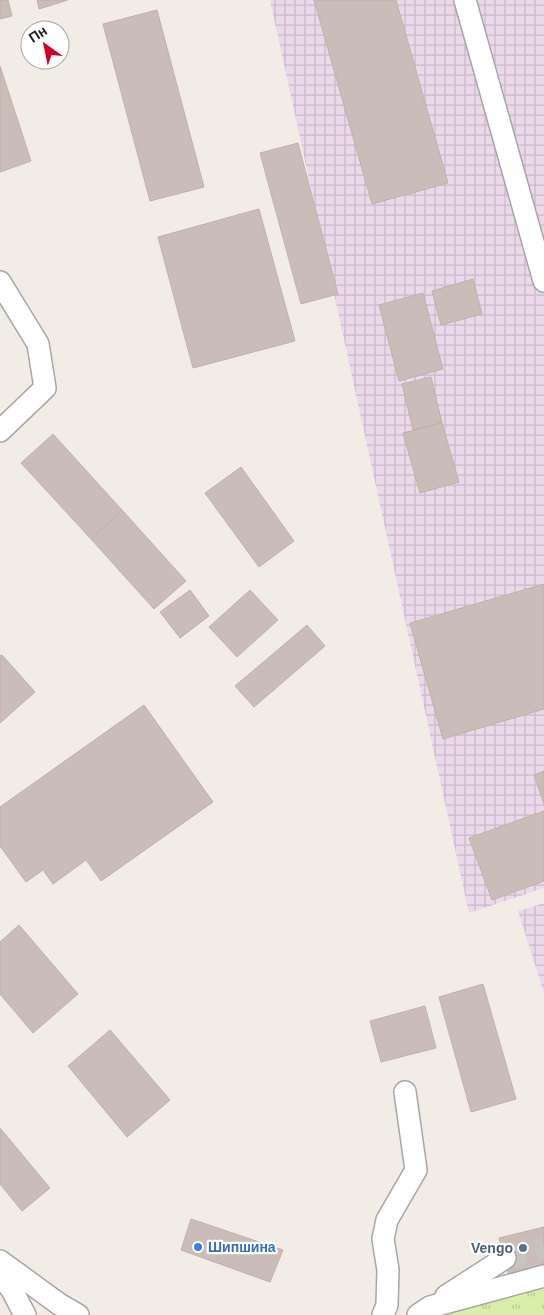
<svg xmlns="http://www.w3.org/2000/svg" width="544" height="1315" viewBox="0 0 544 1315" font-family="Arial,sans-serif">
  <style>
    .industrial { fill: url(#industrial-grid) }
    .grass { fill: url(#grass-tufts) }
    .building { fill: #cabdb9; stroke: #c4afa7 }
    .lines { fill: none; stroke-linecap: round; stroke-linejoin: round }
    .minor-tunnel { stroke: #c7c3be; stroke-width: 21; stroke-dasharray: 21 11; stroke-linecap: butt }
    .minor-casing { stroke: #a7a7a7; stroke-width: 24 }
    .minor { stroke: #fff; stroke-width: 21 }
    .shop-dot { fill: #3f7fe0; stroke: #fff; stroke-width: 2 }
    .service-dot { fill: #5c6f8a; stroke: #fff; stroke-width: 2 }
    .labels { text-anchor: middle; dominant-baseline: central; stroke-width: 4.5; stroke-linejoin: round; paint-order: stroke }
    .shop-label { font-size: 14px; font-weight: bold; fill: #366cbe; stroke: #fff; text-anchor: start }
    .service-label { font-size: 14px; font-weight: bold; fill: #4e5e75; stroke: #fff; text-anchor: end }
  </style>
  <defs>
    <pattern id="industrial-grid" width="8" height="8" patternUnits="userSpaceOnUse" patternTransform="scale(1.25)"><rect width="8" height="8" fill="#ebd8eb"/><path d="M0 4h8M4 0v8" fill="none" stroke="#c9b9c9"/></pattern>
    <pattern id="grass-tufts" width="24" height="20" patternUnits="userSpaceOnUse" patternTransform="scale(1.25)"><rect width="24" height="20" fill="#d8eea9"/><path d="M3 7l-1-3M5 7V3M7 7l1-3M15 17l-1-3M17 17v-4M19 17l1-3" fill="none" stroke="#b9cc91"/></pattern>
  </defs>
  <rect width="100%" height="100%" fill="#f1ece6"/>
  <g class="industrial">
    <path d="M270,0H544V888L469,913Z"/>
    <path d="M544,903V993L518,911Z"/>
  </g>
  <path class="grass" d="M544,1286V1315H437Z"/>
  <g class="building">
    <path d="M0,0H8L12,16L0,19Z"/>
    <path d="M37,0H68L39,9Z"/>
    <path d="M314,0H396L448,183L372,204Z"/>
    <path d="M157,10L204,187L150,201L103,24Z"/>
    <path d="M0,66L31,161L0,172Z"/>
    <path d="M298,143L338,294L301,304L260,153Z"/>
    <path d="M259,209L295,341L193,368L158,237Z"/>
    <path d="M473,279L482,314L441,325L432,291Z"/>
    <path d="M423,293L443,369L399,381L379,305Z"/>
    <path d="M431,377L442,423L413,430L402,384Z"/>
    <path d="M442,423L459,482L420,493L403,433Z"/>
    <path d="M53,434L122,510L91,539L21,463Z"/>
    <path d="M241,467L294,541L259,567L205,493Z"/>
    <path d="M122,510L186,581L154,609L91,539Z"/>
    <path d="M544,584V709L443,739L410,623Z"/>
    <path d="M190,590L209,616L180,638L160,612Z"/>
    <path d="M250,590L278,620L237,657L209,627Z"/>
    <path d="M307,625L325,646L254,707L235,686Z"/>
    <path d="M2,655L35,692L0,723V656Z"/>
    <path d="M144,705L213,802L101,881L86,860L53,884L43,870L26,882L0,846V807Z"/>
    <path d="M544,771V804L534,775Z"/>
    <path d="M544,811V881L492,900L469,838Z"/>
    <path d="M19,925L78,994L33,1033L0,994V942Z"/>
    <path d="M483,984L516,1099L471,1112L439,997Z"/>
    <path d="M425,1006L436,1048L381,1062L370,1021Z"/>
    <path d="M110,1030L170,1100L127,1137L68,1066Z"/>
    <path d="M0,1128L50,1188L22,1211L0,1184Z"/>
    <path d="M191,1219L283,1250L270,1282L181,1250Z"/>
    <path d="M544,1227V1267L509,1276L499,1238Z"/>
  </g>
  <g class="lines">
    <path class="minor-tunnel" d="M505,1258L544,1248"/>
    <defs>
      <g id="minor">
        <path d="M465,0L544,281"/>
        <path d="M0,282L38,344L45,388L0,431"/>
        <path d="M0,1261L59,1304L78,1315"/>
        <path d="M0,1274L12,1290L25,1315"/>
        <path d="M446,1296L505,1258"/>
        <path d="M383,1315L387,1305L388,1270L383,1239L387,1220L416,1170L405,1092"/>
        <path d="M418,1315L430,1307L544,1276"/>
      </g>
    </defs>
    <use href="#minor" class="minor-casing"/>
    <use href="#minor" class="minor"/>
  </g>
  <circle class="shop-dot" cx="198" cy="1247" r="5"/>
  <circle class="service-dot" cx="523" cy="1248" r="5"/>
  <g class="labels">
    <g class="shop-label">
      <text x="208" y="1247">Шипшина</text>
    </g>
    <g class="service-label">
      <text x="513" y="1248">Vengo</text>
    </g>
  </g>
  <g transform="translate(45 45) rotate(327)"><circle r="24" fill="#ffffff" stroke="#a6a6a6"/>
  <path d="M0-4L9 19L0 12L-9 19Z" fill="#d10026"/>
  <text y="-8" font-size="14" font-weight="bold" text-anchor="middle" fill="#202020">Пн</text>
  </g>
</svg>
